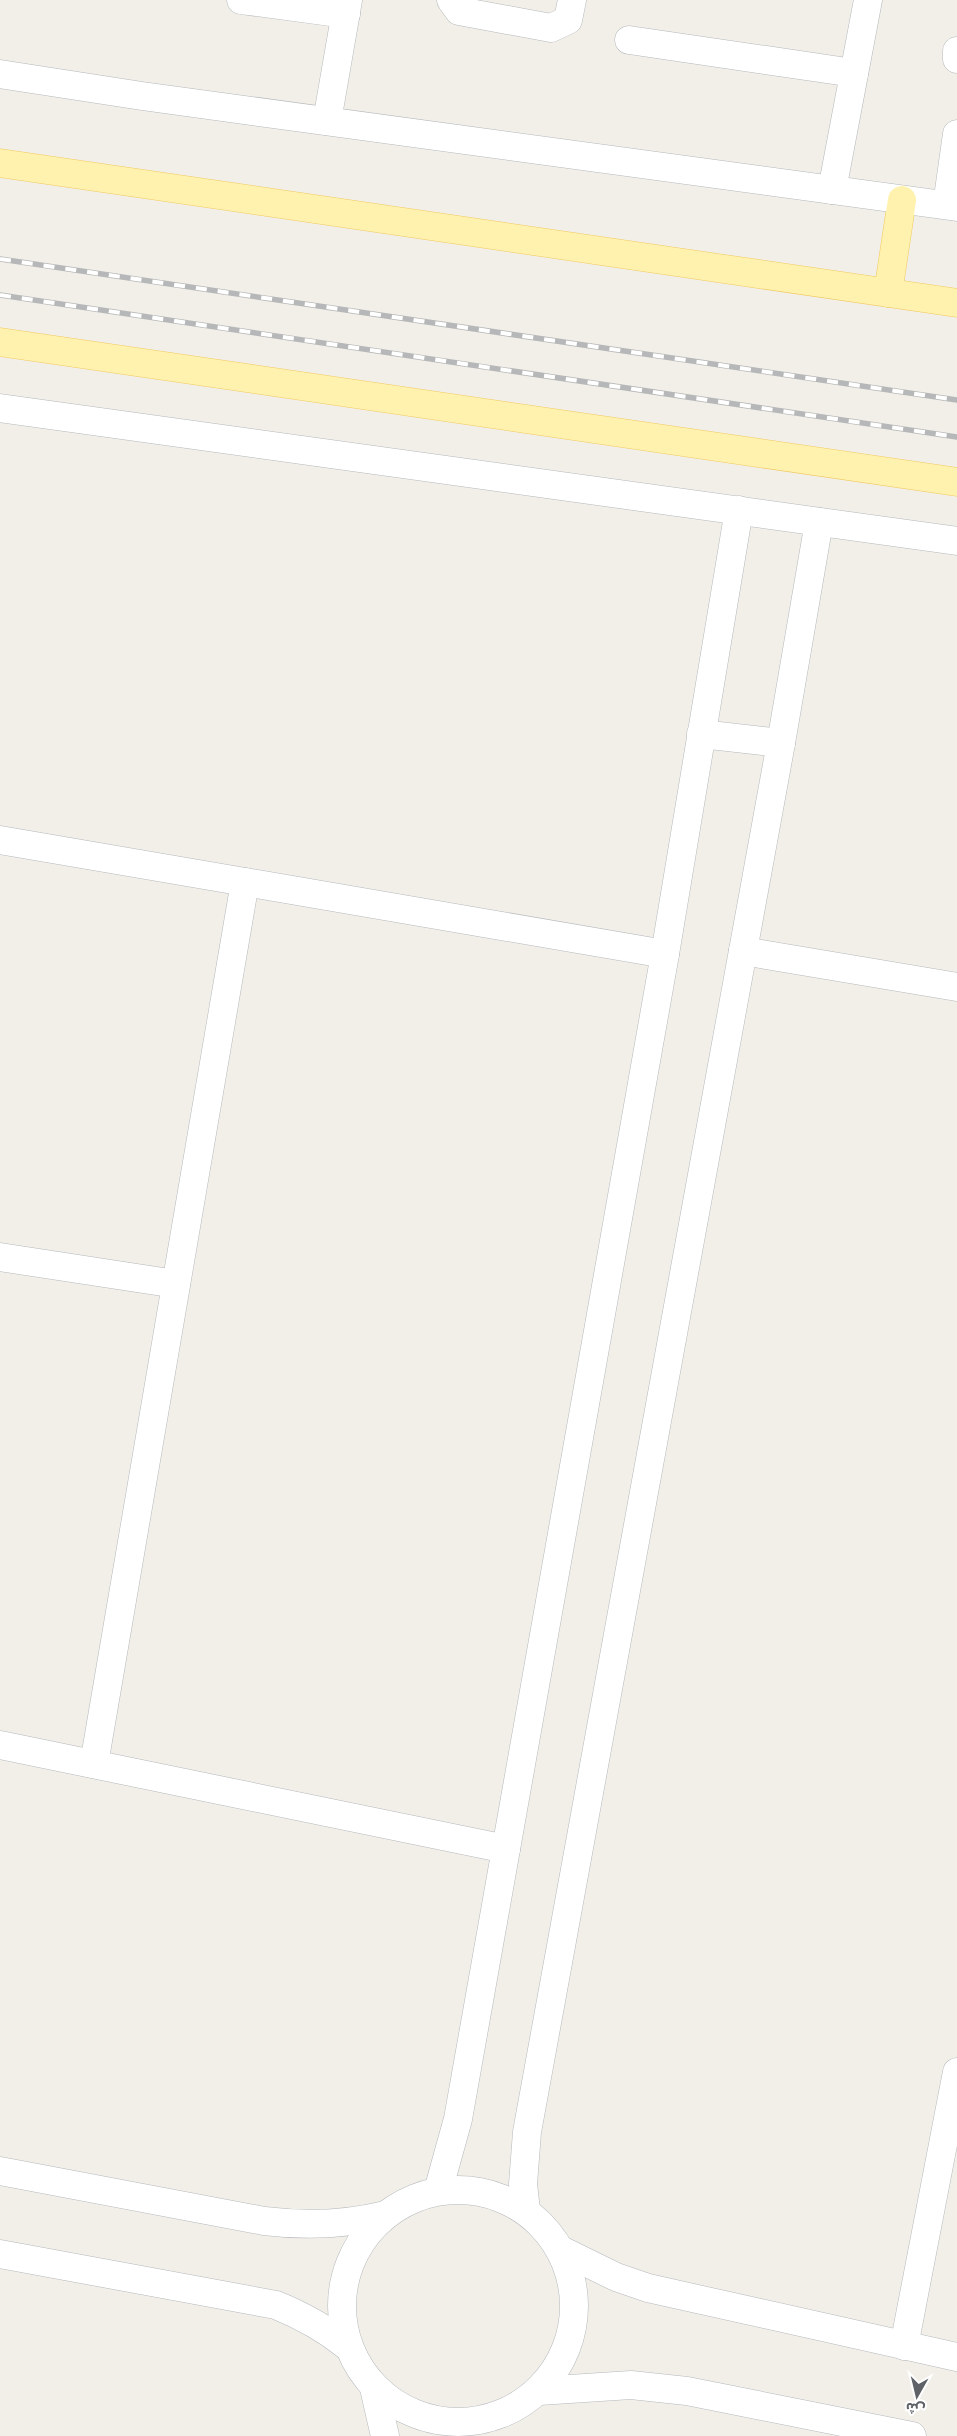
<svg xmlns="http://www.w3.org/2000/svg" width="957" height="2436" viewBox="0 0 957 2436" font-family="'Source Sans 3','Noto Sans Arabic',sans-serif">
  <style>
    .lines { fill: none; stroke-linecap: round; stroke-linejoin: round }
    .minor-casing { stroke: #b5b8bc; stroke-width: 29 }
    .major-casing { stroke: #f2c960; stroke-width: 29 }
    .minor { stroke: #fff; stroke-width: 28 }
    .major { stroke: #fff2af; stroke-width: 28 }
    .rail-casing { stroke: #b6b7b8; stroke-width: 5.5 }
    .rail { stroke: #fff; stroke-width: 4; stroke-dasharray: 11; stroke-linecap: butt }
  </style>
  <rect width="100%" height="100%" fill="#f1efe8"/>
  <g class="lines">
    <defs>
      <g id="minor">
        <path d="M241,0L346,14"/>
        <path d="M451,0L459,11L551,28L568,20L572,0"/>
        <path d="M629,40L854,73"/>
        <path d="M957,51V59"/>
        <path d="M0,74L142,96L957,207"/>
        <path d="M327,121L348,0"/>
        <path d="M832,190L868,0"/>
        <path d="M947,205L957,134"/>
        <path d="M0,408L957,541"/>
        <path d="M701,734L781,743"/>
        <path d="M0,840L665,954"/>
        <path d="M743,951L957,987"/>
        <path d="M0,1257L176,1284"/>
        <path d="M0,1745L506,1849"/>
        <path d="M94,1764L245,882"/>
        <path d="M0,2171L264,2221C305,2226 344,2225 385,2215"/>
        <circle cx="458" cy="2306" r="116"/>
        <path d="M438,2191L458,2119L665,954L739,510"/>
        <path d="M526,2210L523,2184L527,2132L781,743L819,522"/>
        <path d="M561,2250L616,2277L648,2288L957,2357"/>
        <path d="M0,2254L276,2305C303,2316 325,2328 347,2346"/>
        <path d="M904,2346L957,2072"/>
        <path d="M374,2388L385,2436"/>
        <path d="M539,2391L631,2385L687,2391L912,2436"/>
      </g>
      <g id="major">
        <path d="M0,163L957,303"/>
        <path d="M888,293L902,200"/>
        <path d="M0,342L957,482"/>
      </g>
    </defs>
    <use href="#minor" class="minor-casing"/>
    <use href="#major" class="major-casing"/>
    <use href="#minor" class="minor"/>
    <use href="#major" class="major"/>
    <defs>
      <g id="rail">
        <path d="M0,259L957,400"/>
        <path d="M0,295L957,437"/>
      </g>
    </defs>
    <use href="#rail" class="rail-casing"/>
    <use href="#rail" class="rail"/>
  </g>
  <g transform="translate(917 2396) rotate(188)" stroke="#ffffff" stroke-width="4" paint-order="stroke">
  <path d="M0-4L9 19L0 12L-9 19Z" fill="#5f6368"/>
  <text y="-8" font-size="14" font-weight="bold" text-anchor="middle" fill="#5f6368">ش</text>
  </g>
</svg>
